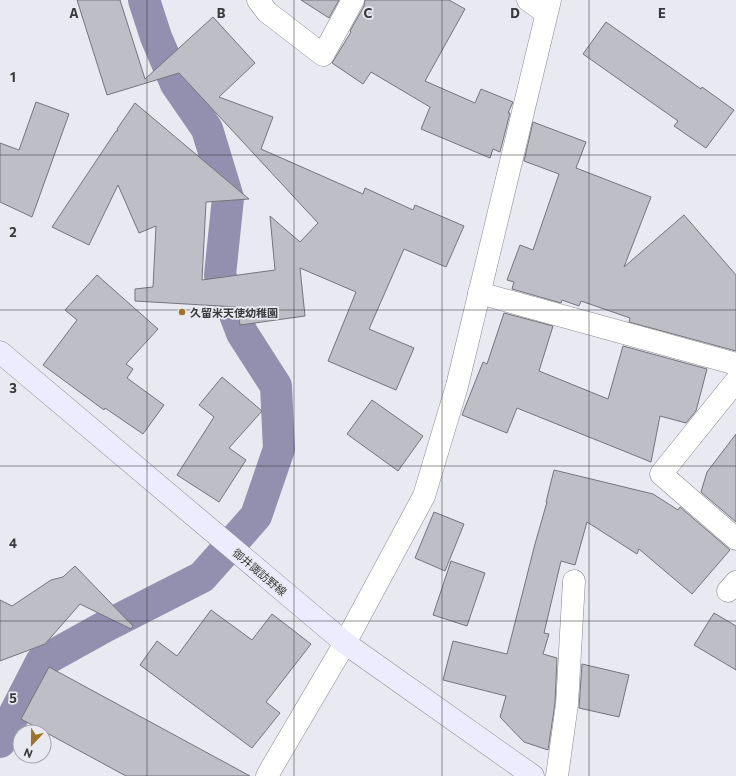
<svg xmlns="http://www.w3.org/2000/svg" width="736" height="776" viewBox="0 0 736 776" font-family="Commissioner,'Noto Sans JP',sans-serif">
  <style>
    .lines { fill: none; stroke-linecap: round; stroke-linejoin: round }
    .canal { stroke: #9290ae; stroke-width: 32 }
    .building { fill: #bebec6; stroke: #75747c }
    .street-casing { stroke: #88888f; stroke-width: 23 }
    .secondary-casing { stroke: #88888f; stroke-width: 23 }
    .street { stroke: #fff; stroke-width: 22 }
    .secondary { stroke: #edebfe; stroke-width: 22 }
    .grid { fill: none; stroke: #39393c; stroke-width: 1; stroke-opacity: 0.55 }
    .poi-dot { fill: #9f7424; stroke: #e9e9f1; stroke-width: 1.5 }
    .labels { text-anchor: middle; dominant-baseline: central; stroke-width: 3.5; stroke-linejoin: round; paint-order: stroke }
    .poi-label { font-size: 11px; font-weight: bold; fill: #39393c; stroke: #e9e9f1; text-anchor: start }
    .street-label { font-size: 11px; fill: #39393c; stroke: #e9e9f1 }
    .grid-label { font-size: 13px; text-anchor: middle; font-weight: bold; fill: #39393c; stroke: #e9e9f1; stroke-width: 3.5; stroke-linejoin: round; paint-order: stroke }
  </style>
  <rect width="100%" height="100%" fill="#e9e9f1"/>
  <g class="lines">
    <path class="canal" d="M0,742L41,662L104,627L202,577L256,516L279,449L276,386L242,333L220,275L228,198L207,129L176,84L156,37L144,0"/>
  </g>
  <g class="building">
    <path d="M77,0H120L145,79L213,17L255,63L219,97L273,117L261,149L363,194L365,188L413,210L415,205L464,226L446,267L404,249L369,329L414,348L396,390L328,361L356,292L300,268L305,316L240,325L237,307L135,301V289L153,287L156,226L139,233L118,185L89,245L52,227L116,131H118L117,129L135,103L249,199L206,202L202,280L275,270L270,216L300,242L318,223L179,73L107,95Z"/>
    <path d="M301,0H339L329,18Z"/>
    <path d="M365,0H449L465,9L425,81L475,103L481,89L513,102L508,113H510L500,152L493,149L490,158L421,129L430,107L371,72L363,84L332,63L351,32L350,31L364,6Z"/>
    <path d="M606,22L701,89L702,87L734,110L706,148L674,126L678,121L583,54Z"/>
    <path d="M36,102L69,114L32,217L0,202V143L19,150Z"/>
    <path d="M533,122L586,142L576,168L651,197L624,267L684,215L736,275V351L629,322L630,318L581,301L579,306L562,300L561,303L512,289L514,282L507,280L520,245L533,250L559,174L524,161Z"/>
    <path d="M97,275L158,329L126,364L133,369L127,378L164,405L143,434L105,408L104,410L43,365L77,320L65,310Z"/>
    <path d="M504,313L553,326L539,371L608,399L623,346L707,369L696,411L686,423L660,416L651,462L517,408L507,433L462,415L483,362L487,364Z"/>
    <path d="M222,377L262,411L229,448L246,460L219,502L177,475L214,417L199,405Z"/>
    <path d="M372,400L423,436L398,471L347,434Z"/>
    <path d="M736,434V522L701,492L707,472Z"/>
    <path d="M554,470L653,494L678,510L680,507L730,550L692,594L639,549L637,554L587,522L575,565L561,561L544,633L549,634L543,654L557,658L555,703L548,750L524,742L500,717L506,696L443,680L453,641L507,654L535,544L547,502H546Z"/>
    <path d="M434,512L464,524L445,571L415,558Z"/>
    <path d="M451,561L485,573L467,626L433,615Z"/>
    <path d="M75,566L133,626L131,629L80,604L45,644L0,661V600L12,606L51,580L63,577Z"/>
    <path d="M211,610L252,640L272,614L311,644L266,702L280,713L252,748L140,665L157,641L177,656Z"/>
    <path d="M714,613L736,626V670L694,645Z"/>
    <path d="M582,664L629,675L619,717L579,708Z"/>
    <path d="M49,667L250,776H126L21,719Z"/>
  </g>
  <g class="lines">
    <defs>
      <g id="street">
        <path d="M258,0L267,12L323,55L353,0"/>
        <path d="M528,0L546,13"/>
        <path d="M479,293L736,364"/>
        <path d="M736,381L661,474L736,539"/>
        <path d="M728,591L736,582"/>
        <path d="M267,776L272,767L345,643L424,496L457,386L550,0"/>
        <path d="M557,776L567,704L574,581"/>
      </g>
      <path id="secondary" d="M0,352L345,643L533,776"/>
    </defs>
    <use href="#street" class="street-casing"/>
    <use href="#secondary" class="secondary-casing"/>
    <use href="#street" class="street"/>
    <use href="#secondary" class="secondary"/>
  </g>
  <path class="grid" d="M147,0V776M294,0V776M442,0V776M589,0V776M0,155H736M0,310H736M0,466H736M0,621H736"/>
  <circle class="poi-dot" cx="182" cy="312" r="4"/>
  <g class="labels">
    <g class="poi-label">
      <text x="190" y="312">久留米天使幼稚園</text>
    </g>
    <g class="street-label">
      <text transform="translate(260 572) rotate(40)">御井諏訪野線</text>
    </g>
  </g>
  <g class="grid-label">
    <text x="74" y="18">A</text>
    <text x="221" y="18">B</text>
    <text x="368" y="18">C</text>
    <text x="515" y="18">D</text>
    <text x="662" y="18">E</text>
    <text x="13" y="82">1</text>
    <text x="13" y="237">2</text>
    <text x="13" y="393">3</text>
    <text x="13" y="548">4</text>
    <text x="13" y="703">5</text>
  </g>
  <g transform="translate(32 744) rotate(202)"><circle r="19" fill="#e9e9f1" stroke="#a3a3a9"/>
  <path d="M0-3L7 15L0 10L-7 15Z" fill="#9f7424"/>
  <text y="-6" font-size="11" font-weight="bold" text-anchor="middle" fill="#39393c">N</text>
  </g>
</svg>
